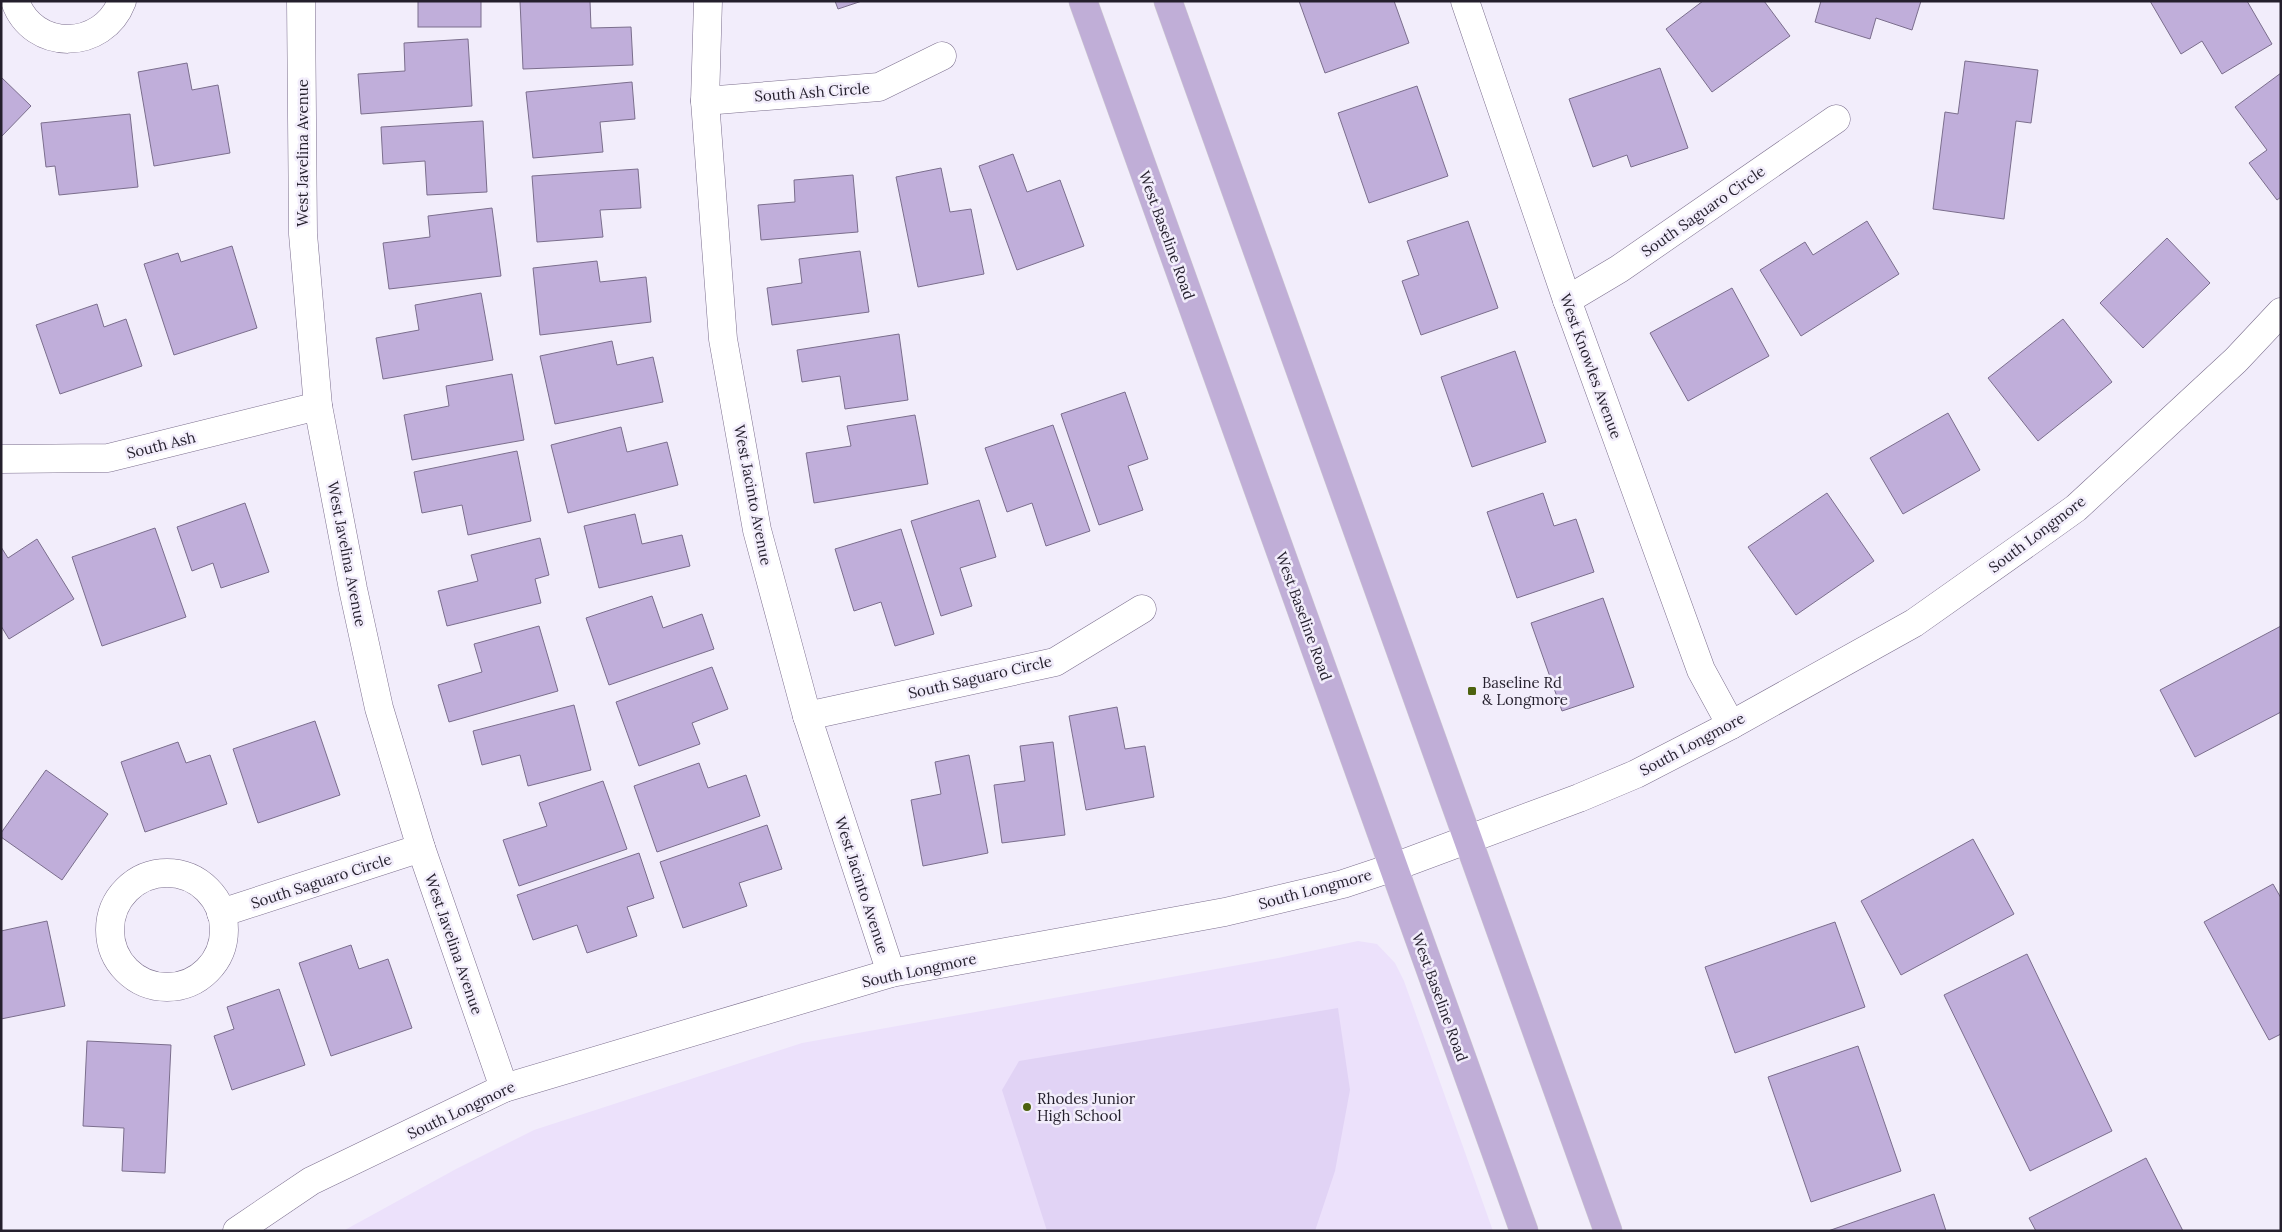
<svg xmlns="http://www.w3.org/2000/svg" width="2282" height="1232" viewBox="0 0 2282 1232" font-family="Lora,serif">
  <style>
    .built { fill: #ece1fb }
    .pitch { fill: #e1d3f5 }
    .building { fill: #c0aeda; stroke: #7b6e8d }
    .lines { fill: none; stroke-linecap: round; stroke-linejoin: round }
    .minor-casing { stroke: #7c6f8e; stroke-width: 29 }
    .tertiary-casing { stroke: #7c6f8e; stroke-width: 29 }
    .primary-casing { stroke: #cfced1; stroke-width: 29 }
    .minor { stroke: #fff; stroke-width: 28 }
    .tertiary { stroke: #fff; stroke-width: 28 }
    .primary { stroke: #c0aed7; stroke-width: 28 }
    .poi-dot { fill: #4d620e; stroke: #f2edfb; stroke-width: 2 }
    .labels { text-anchor: middle; dominant-baseline: central; stroke-width: 5; stroke-linejoin: round; paint-order: stroke }
    .street-label { font-size: 15px; fill: #241f2c; stroke: #f2edfb }
    .poi-label { font-size: 15px; fill: #241f2c; stroke: #f2edfb; text-anchor: start }
  </style>
  <rect width="100%" height="100%" fill="#f2edfb"/>
  <path class="built" d="M1358,941L1377,944L1395,963L1404,981L1493,1231H343L456,1169L534,1130L802,1043L1278,958Z"/>
  <path class="pitch" d="M1338,1008L1350,1090L1335,1171L1315,1231H1047L1002,1090L1019,1061Z"/>
  <g class="building">
    <rect x="418" y="1" width="63" height="26"/>
    <path d="M520,1H590L591,28L631,27L633,65L523,69Z"/>
    <path d="M835,1H862L838,9Z"/>
    <path d="M1299,1H1394L1409,43L1325,73Z"/>
    <path d="M1703,1H1764L1790,36L1712,92L1666,29Z"/>
    <path d="M1821,1H1921L1912,30L1876,18L1870,39L1815,22Z"/>
    <path d="M2150,1H2247L2272,44L2222,74L2202,41L2181,54Z"/>
    <path d="M468,39L472,106L361,114L358,74L405,71L404,43Z"/>
    <path d="M1965,61L2038,70L2031,123L2016,121L2004,219L1933,209L1945,112L1958,114Z"/>
    <path d="M187,63L192,90L218,85L230,153L154,166L138,72Z"/>
    <path d="M1660,68L1688,148L1631,167L1627,155L1593,167L1569,99Z"/>
    <path d="M2281,73V197L2277,200L2249,163L2267,150L2235,107Z"/>
    <path d="M1,77L31,106L1,137Z"/>
    <path d="M632,82L635,119L600,122L603,152L533,158L526,92Z"/>
    <path d="M1417,86L1448,176L1369,203L1338,113Z"/>
    <path d="M130,114L138,187L59,195L55,166L46,167L41,123Z"/>
    <path d="M483,121L487,192L427,195L425,161L383,164L381,127Z"/>
    <path d="M1013,154L1027,192L1060,180L1084,246L1017,270L979,166Z"/>
    <path d="M941,168L950,212L971,209L984,274L918,287L896,177Z"/>
    <path d="M638,169L641,208L600,210L603,237L537,242L532,176Z"/>
    <path d="M853,175L858,232L761,240L758,205L795,202L794,180Z"/>
    <path d="M492,208L501,276L389,289L383,243L430,237L428,216Z"/>
    <path d="M1468,221L1498,308L1421,335L1402,281L1419,275L1407,241Z"/>
    <path d="M1867,221L1899,274L1801,336L1760,270L1805,242L1813,255Z"/>
    <path d="M2167,238L2210,283L2143,348L2100,303Z"/>
    <path d="M232,246L257,328L174,355L144,264L178,253L181,262Z"/>
    <path d="M860,251L869,312L772,325L767,288L802,283L799,259Z"/>
    <path d="M597,261L600,282L646,277L651,322L540,335L533,268Z"/>
    <path d="M1732,288L1769,356L1688,401L1650,333Z"/>
    <path d="M481,293L493,360L383,379L376,338L419,330L415,305Z"/>
    <path d="M97,304L104,327L126,319L142,366L60,394L36,325Z"/>
    <path d="M2063,319L2112,382L2038,441L1988,378Z"/>
    <path d="M899,334L908,400L845,409L840,376L802,382L797,350Z"/>
    <path d="M612,341L617,365L653,357L663,402L555,424L540,356Z"/>
    <path d="M1515,351L1546,442L1472,467L1441,377Z"/>
    <path d="M512,374L524,440L412,460L404,415L449,406L446,386Z"/>
    <path d="M1125,392L1148,459L1128,466L1143,510L1099,525L1061,414Z"/>
    <path d="M1948,413L1980,470L1903,514L1870,458Z"/>
    <path d="M915,415L928,484L814,503L806,453L851,446L847,426Z"/>
    <path d="M1053,425L1090,531L1046,546L1032,503L1007,512L985,448Z"/>
    <path d="M621,427L627,452L667,442L678,485L568,513L551,445Z"/>
    <path d="M517,451L531,521L468,535L462,505L422,513L414,472Z"/>
    <path d="M1543,493L1554,526L1576,519L1594,572L1517,598L1487,512Z"/>
    <path d="M1827,493L1874,561L1796,615L1748,547Z"/>
    <path d="M979,500L996,557L960,568L972,606L941,616L911,521Z"/>
    <path d="M245,503L269,572L221,588L213,563L192,571L177,527Z"/>
    <path d="M635,514L642,544L682,535L690,566L599,588L584,526Z"/>
    <path d="M155,528L186,617L102,646L72,557Z"/>
    <path d="M901,529L934,634L895,646L881,602L854,611L835,549Z"/>
    <path d="M540,538L549,575L535,579L541,603L447,626L438,591L478,581L471,555Z"/>
    <path d="M37,539L74,599L9,639L1,626V547L8,558Z"/>
    <path d="M652,596L663,628L702,614L714,649L609,685L586,618Z"/>
    <path d="M1603,598L1634,687L1562,711L1531,623Z"/>
    <path d="M539,626L558,691L449,722L438,685L482,672L474,644Z"/>
    <path d="M2281,626V712L2195,757L2160,690Z"/>
    <path d="M712,667L728,709L692,723L700,744L639,766L616,702Z"/>
    <path d="M574,705L591,770L528,786L520,755L482,765L473,731Z"/>
    <path d="M1117,707L1125,749L1145,746L1154,797L1086,810L1069,716Z"/>
    <path d="M315,721L340,795L258,823L233,749Z"/>
    <path d="M178,742L186,763L210,755L227,804L145,832L121,762Z"/>
    <path d="M1053,742L1065,835L1002,843L994,785L1025,781L1020,746Z"/>
    <path d="M969,755L988,853L923,866L911,800L941,794L935,762Z"/>
    <path d="M699,763L708,788L746,775L760,816L657,852L634,786Z"/>
    <path d="M46,770L108,814L62,880L1,837V833Z"/>
    <path d="M603,781L627,849L519,886L503,840L547,826L539,803Z"/>
    <path d="M767,825L782,869L739,883L747,906L683,928L660,862Z"/>
    <path d="M1973,839L2014,914L1901,975L1861,901Z"/>
    <path d="M639,853L654,898L627,907L637,936L587,953L577,925L533,940L517,895Z"/>
    <path d="M2273,884L2281,898V1034L2269,1040L2204,922Z"/>
    <path d="M47,921L65,1006L1,1019V931Z"/>
    <path d="M1835,922L1865,1007L1735,1053L1705,967Z"/>
    <path d="M351,945L359,969L388,959L412,1028L331,1056L299,963Z"/>
    <path d="M2027,954L2112,1131L2030,1171L1944,995Z"/>
    <path d="M279,989L305,1065L232,1090L214,1036L234,1029L227,1007Z"/>
    <path d="M87,1041L171,1045L165,1173L122,1171L124,1128L83,1126Z"/>
    <path d="M1858,1046L1901,1171L1811,1202L1768,1077Z"/>
    <path d="M2146,1158L2183,1231H2036L2029,1218Z"/>
    <path d="M1934,1194L1946,1231H1828Z"/>
  </g>
  <g class="lines">
    <defs>
      <g id="minor">
        <path d="M15,1C33,52 103,51 122,1"/>
        <path d="M301,1L303,234L318,406L353,589L379,708L421,848L504,1088"/>
        <path d="M708,1L705,101L723,339L757,530L807,716L891,973"/>
        <path d="M1465,1L1567,300L1701,670L1731,725"/>
        <path d="M705,101L879,87L942,56"/>
        <path d="M1567,300L1619,269L1836,119"/>
        <path d="M1,459L108,458L318,406"/>
        <path d="M807,716L1055,662L1142,609"/>
        <circle cx="167" cy="930" r="57"/>
        <path d="M221,913L421,848"/>
      </g>
      <path id="tertiary" d="M237,1231L311,1181L504,1088L891,973L1225,912L1343,884L1394,867L1579,798L1636,774L1731,725L1914,623L2030,541L2076,508L2236,360L2281,312"/>
      <g id="primary">
        <path d="M1083,1L1524,1231"/>
        <path d="M1168,1L1608,1231"/>
      </g>
    </defs>
    <use href="#minor" class="minor-casing"/>
    <use href="#tertiary" class="tertiary-casing"/>
    <use href="#primary" class="primary-casing"/>
    <use href="#minor" class="minor"/>
    <use href="#tertiary" class="tertiary"/>
    <use href="#primary" class="primary"/>
  </g>
  <g class="poi-dot">
    <rect x="1467" y="686" width="10" height="10" rx="2.5"/>
    <circle cx="1027" cy="1107" r="5"/>
  </g>
  <g class="labels">
    <g class="street-label">
      <text transform="translate(812 92) rotate(-4)">South Ash Circle</text>
      <text transform="translate(302 153) rotate(-90)">West Javelina Avenue</text>
      <text transform="translate(1703 211) rotate(-35)">South Saguaro Circle</text>
      <text transform="translate(1167 235) rotate(70)">West Baseline Road</text>
      <text transform="translate(1591 366) rotate(70)">West Knowles Avenue</text>
      <text transform="translate(161 445) rotate(-14)">South Ash</text>
      <text transform="translate(753 495) rotate(79)">West Jacinto Avenue</text>
      <text transform="translate(2037 534) rotate(-37)">South Longmore</text>
      <text transform="translate(347 554) rotate(79)">West Javelina Avenue</text>
      <text transform="translate(1304 616) rotate(70)">West Baseline Road</text>
      <text transform="translate(980 677) rotate(-13)">South Saguaro Circle</text>
      <text transform="translate(1692 744) rotate(-28)">South Longmore</text>
      <text transform="translate(321 881) rotate(-18)">South Saguaro Circle</text>
      <text transform="translate(862 885) rotate(72)">West Jacinto Avenue</text>
      <text transform="translate(1315 889) rotate(-15)">South Longmore</text>
      <text transform="translate(454 944) rotate(71)">West Javelina Avenue</text>
      <text transform="translate(919 970) rotate(-12)">South Longmore</text>
      <text transform="translate(1440 997) rotate(70)">West Baseline Road</text>
      <text transform="translate(461 1110) rotate(-25)">South Longmore</text>
    </g>
    <g class="poi-label">
      <text x="1482" y="682">Baseline Rd<tspan x="1482" dy="17">&amp; Longmore</tspan></text>
      <text x="1037" y="1098">Rhodes Junior<tspan x="1037" dy="17">High School</tspan></text>
    </g>
  </g>
  <rect width="2282" height="1232" fill="none" stroke="#241f2c" stroke-width="5"/>
</svg>
